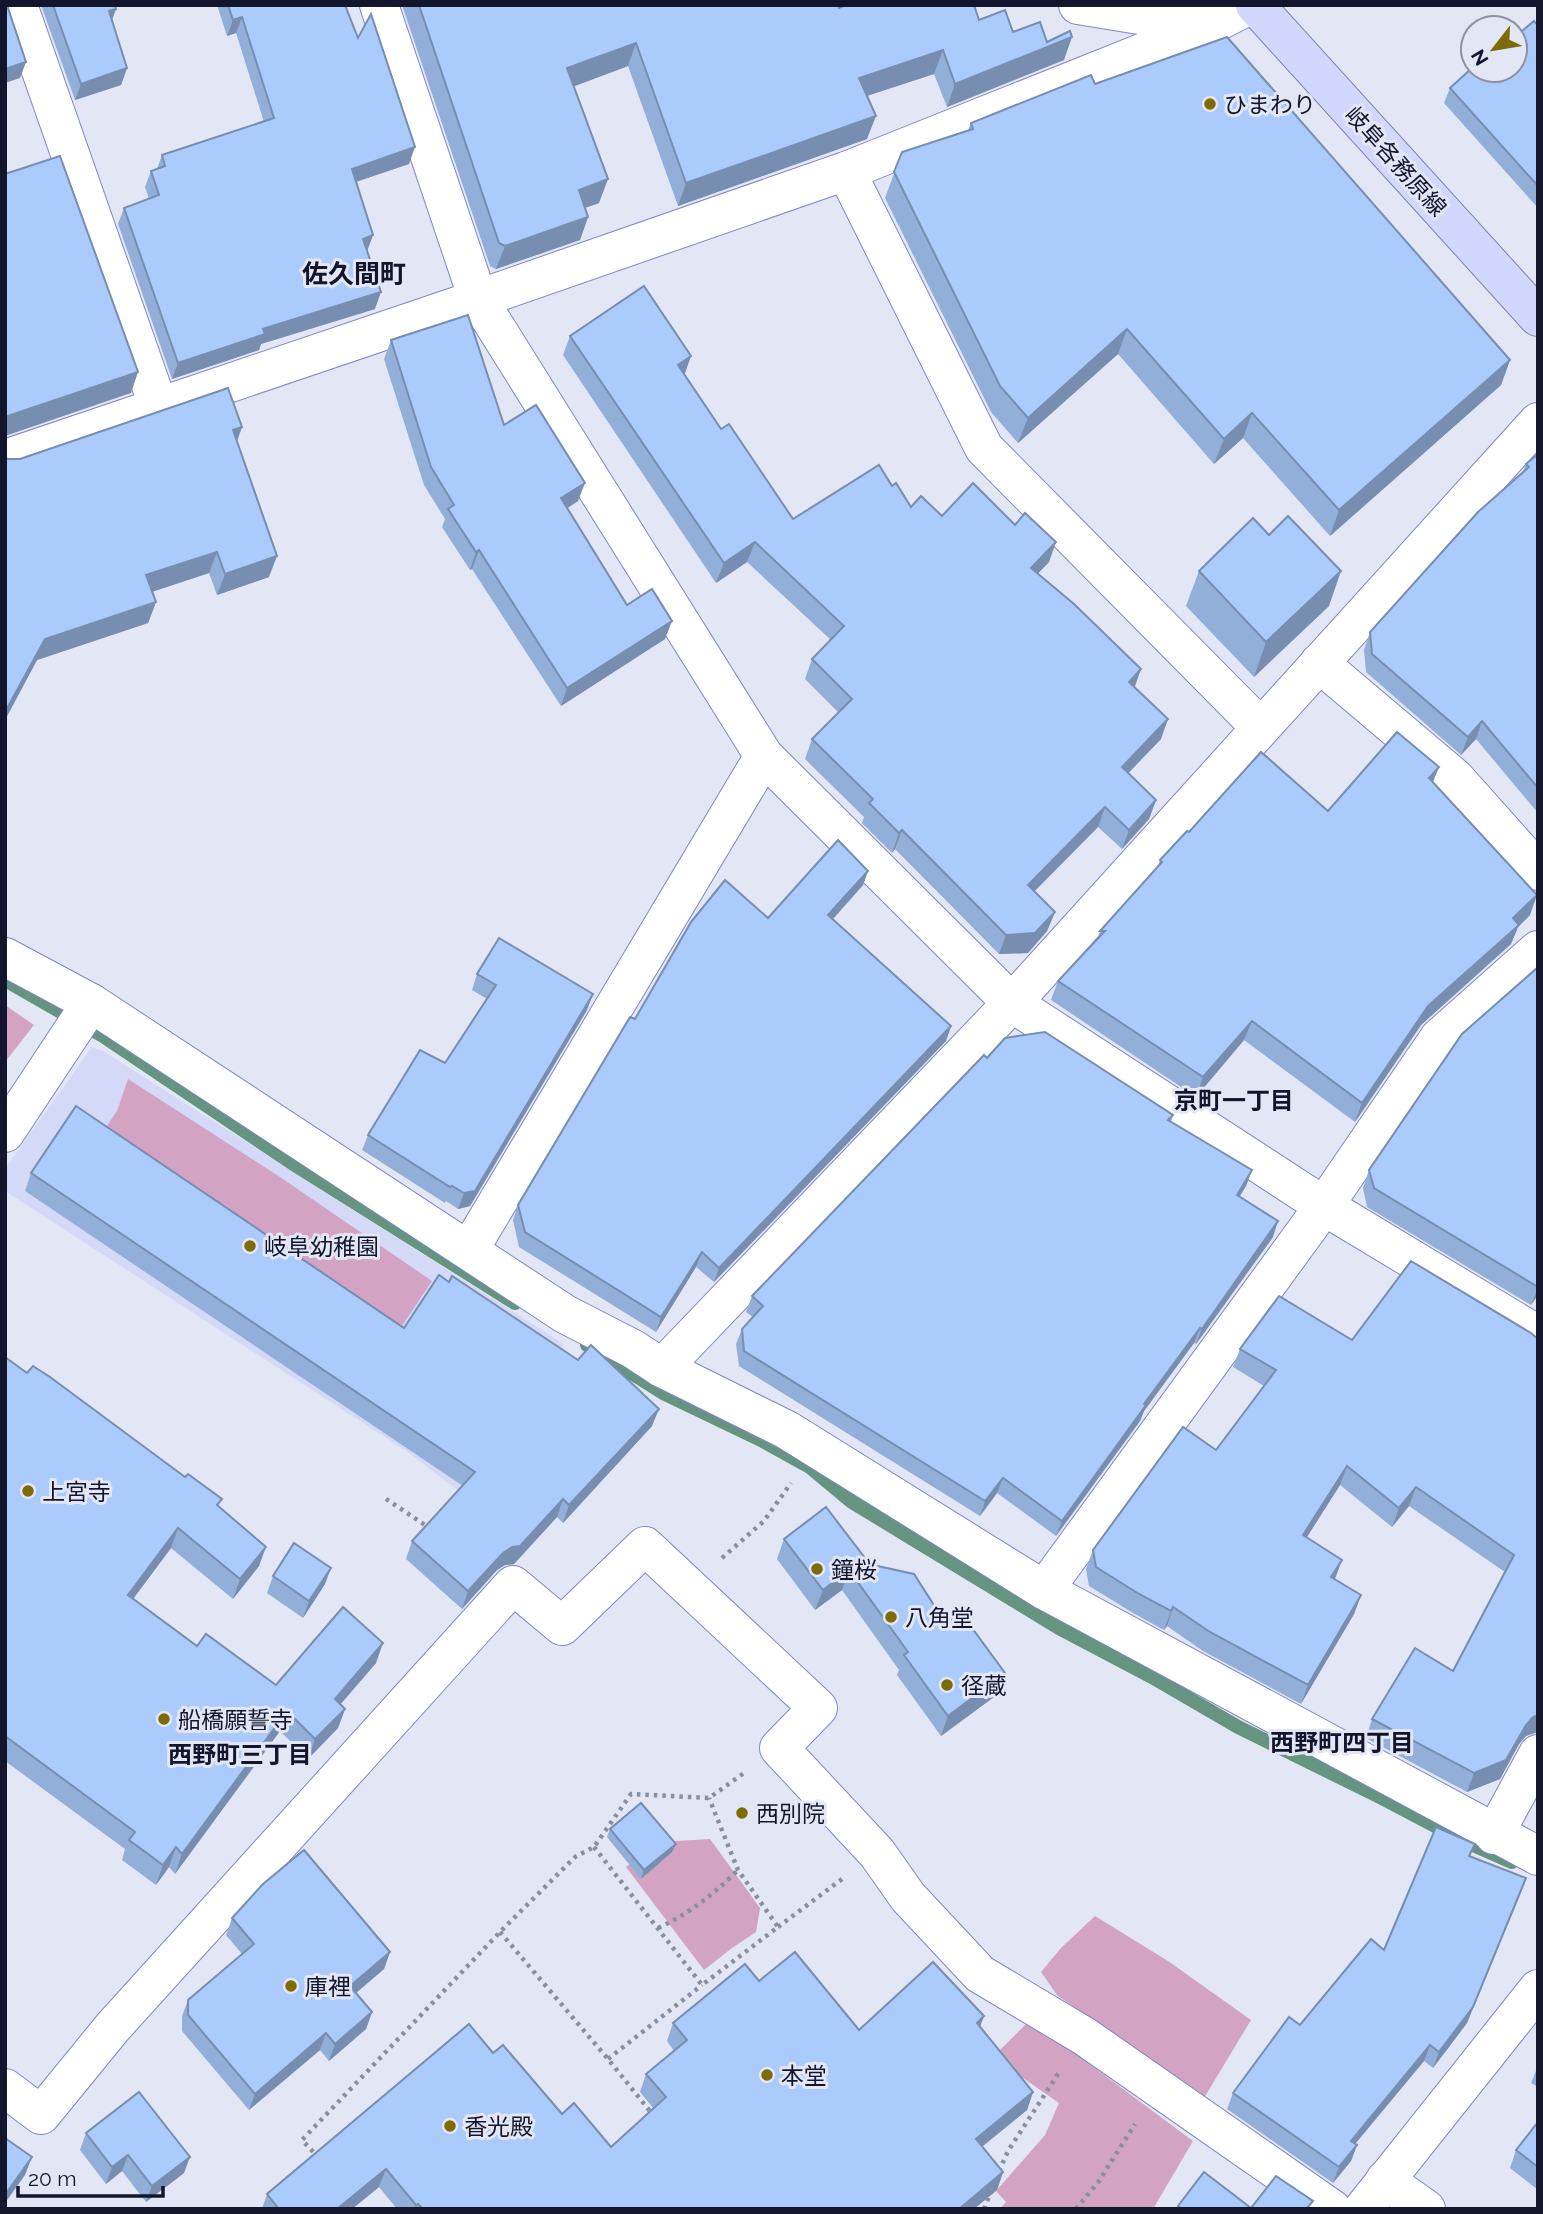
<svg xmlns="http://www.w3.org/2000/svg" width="1543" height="2214" viewBox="0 0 1543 2214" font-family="Raleway,'Noto Sans JP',sans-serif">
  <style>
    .built { fill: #d4d9f8 }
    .green { fill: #d3a3c4 }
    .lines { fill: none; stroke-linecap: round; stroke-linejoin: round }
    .stream { stroke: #659480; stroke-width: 14 }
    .minor-casing { stroke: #7f87c7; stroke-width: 40 }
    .major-casing { stroke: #7b82b3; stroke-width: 40 }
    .path { stroke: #8b8ea0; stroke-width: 4.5; stroke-dasharray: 3.5 5; stroke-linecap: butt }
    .minor { stroke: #fff; stroke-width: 38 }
    .major { stroke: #d1d7fd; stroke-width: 38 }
    .wall { fill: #92afd9 }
    .shaded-wall { fill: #778eb0 }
    .building { fill: #aacbfc; stroke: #778eb0; stroke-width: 2 }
    .poi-dot { fill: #7d6b05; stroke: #e3e6f4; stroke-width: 2.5 }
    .labels { text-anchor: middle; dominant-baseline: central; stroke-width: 6; stroke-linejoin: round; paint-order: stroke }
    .poi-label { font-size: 23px; fill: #13152d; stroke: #e3e6f4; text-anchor: start }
    .street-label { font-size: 23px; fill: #13152d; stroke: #e3e6f4 }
    .neighbourhood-label { font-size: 24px; font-weight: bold; fill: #13152d; stroke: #e3e6f4 }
    .quarter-label { font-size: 26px; font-weight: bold; fill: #13152d; stroke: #e3e6f4 }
  </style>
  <rect width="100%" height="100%" fill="#e3e6f4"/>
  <path class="built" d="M92,1047L103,1051L564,1344L464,1495L405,1450L5,1191V1169Z"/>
  <g class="green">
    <path d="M5,1005L34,1025L5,1062Z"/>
    <path d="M128,1079L280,1177L432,1281L392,1341L98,1139L117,1111Z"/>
    <path d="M710,1839L760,1908L756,1932L732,1948L704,1970L626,1867L660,1842Z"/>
    <path d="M1095,1916L1168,1961L1251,2020L1204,2098L1057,1995L1041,1972L1061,1948Z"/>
    <path d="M1030,2020L1193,2141L1153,2209H1000L1006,2202L996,2191L1045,2135L1059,2103L993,2057Z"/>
  </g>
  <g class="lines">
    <g class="stream">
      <path d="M5,980L103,1036L292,1163L515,1303"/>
      <path d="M587,1345L665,1394L763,1441L810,1467L852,1502L1059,1628L1152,1677L1238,1727L1382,1798L1462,1840L1512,1862"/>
    </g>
    <defs>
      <g id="minor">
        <path d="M18,5L159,408"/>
        <path d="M379,5L478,299L764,756L1012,1003L1324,1206L1538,1335"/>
        <path d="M1078,5L1207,26"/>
        <path d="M846,171L984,448L1260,727"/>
        <path d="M5,459L478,299L846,171L1209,26L1250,5"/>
        <path d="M1319,663L1455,778L1538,871"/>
        <path d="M5,957L91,1003L565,1314L633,1349L662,1368L787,1430L1044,1590L1538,1856"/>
        <path d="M5,1133L91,1003"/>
        <path d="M469,1250L764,756"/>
        <path d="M662,1368L1012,1003L1538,422"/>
        <path d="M1044,1590L1324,1206L1439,1038L1538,950"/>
        <path d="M1494,1835L1538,1754"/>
        <path d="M5,2088L41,2115L112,2028L513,1585L562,1626L645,1546L818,1708L779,1748L877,1853L908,1897L980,1974L1084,2036L1332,2209"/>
        <path d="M1385,2180L1426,2209"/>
        <path d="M1363,2209L1538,1989"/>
      </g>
      <path id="major" d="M1255,5L1538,317"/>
    </defs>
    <use href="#minor" class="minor-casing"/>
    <use href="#major" class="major-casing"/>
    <g class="path">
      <path d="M386,1499L431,1529"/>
      <path d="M722,1558L764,1521L791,1483"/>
      <path d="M594,1847L702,1985L778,1927L738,1870L709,1798"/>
      <path d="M778,1927L842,1879"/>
      <path d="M658,1928C689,1914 714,1894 738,1870"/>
      <path d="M500,1932L608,2059L653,2115"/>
      <path d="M608,2059L702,1985"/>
      <path d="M319,2158L302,2140L500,1932L575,1857L594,1847L631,1794L709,1798L744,1773"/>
      <path d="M999,2171L1008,2151L1060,2071"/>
      <path d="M984,2209L991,2192"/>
      <path d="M1076,2209L1099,2181L1135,2124"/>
    </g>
    <use href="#minor" class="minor"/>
    <use href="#major" class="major"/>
  </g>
  <g class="wall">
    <path d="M41,5H115L116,9L112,20L127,68L121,85L75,100Z"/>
    <path d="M217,5H345L409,164L356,182L373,235L367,251L375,309L261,344L259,350L172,379L118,224L124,208L149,199L145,187L151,171L157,169L162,155L264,122L236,33L227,36Z"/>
    <path d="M402,5H838L839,8L979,20L1047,42L1064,60L947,107L934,74L867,96V139L678,206L628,66L574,86L599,203L585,208L588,217L580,240L496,269L490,266Z"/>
    <path d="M1538,26V208L1444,103L1450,88L1515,70Z"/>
    <path d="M1095,84L1510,360L1501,385L1330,536L1243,438L1214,464L1118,354L1018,443L991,412L885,198L902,152L968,130L971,123Z"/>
    <path d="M570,336L685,375L721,429L793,519L892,486L911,507L942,516L1049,562L1037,574L1135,687L1161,739L1128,773L1156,800L1149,819L1122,849L1098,827L1034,891L1055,912L1047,931L1028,953L999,954L895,849L892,853L862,823L864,817L805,759L812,739L839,713L805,679L812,659L831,640L747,562L716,583L563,355Z"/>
    <path d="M391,340L504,425L578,501L567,508L627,605L665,639L561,706L472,569L470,570L442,527L445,519L424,485L384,359Z"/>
    <path d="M242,427L237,442L269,577L217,595L209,573L152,592L156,602L148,623L37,660L5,720V458L8,459H20Z"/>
    <path d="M1538,454V813L1476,739L1461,755L1366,672L1364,650L1370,632L1522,474L1526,464Z"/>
    <path d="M1269,535L1329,606L1254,677L1186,606L1199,571Z"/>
    <path d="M1433,783L1530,915L1518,927L1511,944L1421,1025L1355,1122L1244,1040L1196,1097L1051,1000L1058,981L1097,940L1100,931L1158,866L1160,860L1189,832L1328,811Z"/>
    <path d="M868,871L863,885L833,919L951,1026L946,1041L714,1282L696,1267L656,1332L519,1247L513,1220L518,1205L635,1019L768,918Z"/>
    <path d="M1538,967V1295L1531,1305L1367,1207L1363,1188L1369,1170Z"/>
    <path d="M477,974L587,1010L470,1206L458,1209L446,1201L445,1203L362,1150L368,1135L445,1063L487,999L472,990Z"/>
    <path d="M987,1058L1173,1115L1171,1122L1252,1170L1246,1186L1240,1196L1273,1237L1196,1344L1194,1343L1144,1411L1140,1421L1056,1536L997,1493L980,1516L739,1366L736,1344L742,1329L753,1317L746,1312L752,1296Z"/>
    <path d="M31,1173L404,1328L652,1426L563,1523L557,1517L514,1564L505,1565L497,1570L462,1609L406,1559L412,1541L463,1486L25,1191Z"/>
    <path d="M1538,1339V1732L1526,1736L1519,1744L1500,1779L1467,1792L1366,1738L1372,1719L1453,1671L1505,1572L1409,1506L1392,1527L1340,1485L1307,1537L1335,1579L1361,1595L1354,1614L1301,1704L1203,1651L1167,1626L1164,1630L1133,1613L1089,1586L1086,1569L1093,1550L1216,1450L1264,1386L1233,1367L1240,1349L1352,1340Z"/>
    <path d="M5,1357L219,1507L259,1566L233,1599L171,1548L133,1599L197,1646L276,1685L376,1663L340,1704L345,1709L338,1728L308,1759L280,1731L175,1874L169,1867L156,1885L122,1860L125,1849L5,1761Z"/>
    <path d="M784,1539L863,1563L946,1624L1005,1673L998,1694L941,1736L897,1675L899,1670L842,1590L815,1610L777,1559Z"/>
    <path d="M273,1576L325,1584L303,1618L267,1593Z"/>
    <path d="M610,1829L672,1852L641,1879L607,1837Z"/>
    <path d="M1475,1844L1470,1856L1520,1894L1467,2023L1433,2068L1424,2061L1355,2144L1357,2145L1351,2161L1333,2183L1227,2109L1233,2093L1300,2025L1384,1950Z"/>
    <path d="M232,1918L390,1952L384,1969L356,1993L372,2012L366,2029L329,2061L320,2050L249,2110L182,2031V2016L188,2000L242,1954L226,1935Z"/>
    <path d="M759,1981L859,2030L980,2027L1033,2092L1027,2110L982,2147L1003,2172L997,2190L974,2209H397L379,2187L352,2209H262L267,2194L493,2053L562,2114L611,2147L653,2108L640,2092L646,2074L674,2051L667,2041L673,2023Z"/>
    <path d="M1538,2066V2087L1531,2083Z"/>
    <path d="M1538,2122V2190L1510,2168L1516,2150Z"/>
    <path d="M86,2133L184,2173L146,2202L122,2171L106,2184L80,2150Z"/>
  </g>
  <g class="shaded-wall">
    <path d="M116,9L110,25L109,11Z"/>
    <path d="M242,17L236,33L227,36L233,20Z"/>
    <path d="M1072,37L1064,60L947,107L955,84Z"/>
    <path d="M636,43L628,66L559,92L567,68Z"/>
    <path d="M943,50L934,74L851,101L859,78Z"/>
    <path d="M26,62L20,78L5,83V69Z"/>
    <path d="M127,68L121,85L75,100L81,84Z"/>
    <path d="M876,116L867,139L678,206L686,183Z"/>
    <path d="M415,147L409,164L346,185L352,169Z"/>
    <path d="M608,179L599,203L570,213L579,190Z"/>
    <path d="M588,217L580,240L496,269L505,246Z"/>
    <path d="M373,235L367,251L363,239Z"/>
    <path d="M381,292L375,309L261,344L259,350L172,379L178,363L263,329Z"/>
    <path d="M1127,329L1118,354L1018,443L1028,418Z"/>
    <path d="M691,356L684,376L678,365Z"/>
    <path d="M1510,360L1501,385L1330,536L1339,510Z"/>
    <path d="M138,372L131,393L5,436V417Z"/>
    <path d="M1252,413L1243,438L1214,464L1224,439Z"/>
    <path d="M242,427L234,448L233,430Z"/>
    <path d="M585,483L578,501L554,517L561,498Z"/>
    <path d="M755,542L747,562L716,583L724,563Z"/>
    <path d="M1056,542L1049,562L1024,588L1031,568Z"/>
    <path d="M479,550L472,569L470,570L476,552Z"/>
    <path d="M217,552L209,573L139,596L146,575Z"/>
    <path d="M277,556L269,577L217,595L225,574Z"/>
    <path d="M1341,571L1329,606L1254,677L1266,642Z"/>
    <path d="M156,602L148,623L37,660L5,720V712L45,639Z"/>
    <path d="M672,621L665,639L561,706L567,688Z"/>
    <path d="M1141,669L1134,689L1129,682Z"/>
    <path d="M1168,719L1161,739L1115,787L1122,767Z"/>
    <path d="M1482,721L1476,739L1461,755L1468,737Z"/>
    <path d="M1439,767L1431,787L1429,778Z"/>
    <path d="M1156,800L1149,819L1122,849L1129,830Z"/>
    <path d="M1105,807L1098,827L1021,905L1028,885Z"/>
    <path d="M902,830L895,849L892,853L899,833Z"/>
    <path d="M868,871L863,885L823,930L828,915Z"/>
    <path d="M1537,895L1530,915L1518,927L1511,944L1421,1025L1355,1122L1362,1103L1428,1006L1513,918Z"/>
    <path d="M1055,912L1047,931L1028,953L999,954L1006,935Z"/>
    <path d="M593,994L587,1010L470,1206L458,1209L464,1193Z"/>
    <path d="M1252,1021L1244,1040L1196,1097L1203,1077Z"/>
    <path d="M951,1026L946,1041L714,1282L719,1268Z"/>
    <path d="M1252,1170L1246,1186L1231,1210L1237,1195Z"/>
    <path d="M1278,1221L1273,1237L1196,1344L1202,1329Z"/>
    <path d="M702,1252L696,1267L656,1332L661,1317Z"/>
    <path d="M1538,1288V1295L1531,1305Z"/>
    <path d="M1200,1328L1194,1343L1144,1411L1140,1421L1056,1536L1062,1521L1144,1404Z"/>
    <path d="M659,1409L652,1426L563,1523L569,1505Z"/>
    <path d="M1347,1466L1340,1485L1296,1554L1303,1535Z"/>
    <path d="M1003,1478L997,1493L980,1516L985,1501Z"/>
    <path d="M1416,1487L1409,1506L1392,1527L1399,1508Z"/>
    <path d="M563,1499L557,1517L514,1564L505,1565L497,1570L462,1609L468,1591L503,1553Z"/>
    <path d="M178,1528L171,1548L121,1615L128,1595Z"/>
    <path d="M266,1547L259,1566L233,1599L240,1579Z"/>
    <path d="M1342,1560L1335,1579L1331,1577Z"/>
    <path d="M331,1568L325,1584L303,1618L309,1601Z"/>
    <path d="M849,1570L842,1590L815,1610L823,1590Z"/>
    <path d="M1361,1595L1354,1614L1301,1704L1308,1685Z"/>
    <path d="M1173,1607L1167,1626L1164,1630L1171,1611Z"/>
    <path d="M383,1643L376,1663L328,1719L335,1699Z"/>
    <path d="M1005,1673L998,1694L941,1736L948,1716Z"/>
    <path d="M345,1709L338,1728L308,1759L315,1739Z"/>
    <path d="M287,1711L280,1731L175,1874L182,1854Z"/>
    <path d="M1538,1715L1537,1732L1526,1736L1519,1744L1500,1779L1467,1792L1474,1773L1533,1717Z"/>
    <path d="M676,1844L672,1852L641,1879L644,1870Z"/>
    <path d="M176,1847L169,1867L156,1885L163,1865Z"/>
    <path d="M1526,1878L1467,2023L1433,2068L1439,2052Z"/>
    <path d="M390,1952L384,1969L344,2003L350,1986Z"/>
    <path d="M372,2012L366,2029L329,2061L335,2044Z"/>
    <path d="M984,2016L977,2035V2023Z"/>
    <path d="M326,2033L320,2050L249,2110L255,2094Z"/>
    <path d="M1430,2045L1424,2061L1345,2156L1351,2141Z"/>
    <path d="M1033,2092L1027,2110L969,2157L976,2139Z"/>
    <path d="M1357,2145L1351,2161L1333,2183L1339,2167Z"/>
    <path d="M128,2155L122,2171L106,2184L112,2167Z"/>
    <path d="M32,2157L25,2175L5,2203V2197L7,2192Z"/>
    <path d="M190,2157L184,2173L146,2202L152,2186Z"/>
    <path d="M386,2169L379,2187L352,2209H337Z"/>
    <path d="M1003,2172L997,2190L974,2209H959Z"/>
  </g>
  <g class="building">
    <path d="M5,5H7L26,62L5,69Z"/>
    <path d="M53,5H115L116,9L109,11L127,68L81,84Z"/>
    <path d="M228,5H345L358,38L371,14L415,147L352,169L373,235L363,239L381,292L263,329L265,334L178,363L124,208L159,195L151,171L165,166L162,155L274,118L242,17L233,20Z"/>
    <path d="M419,5H838L839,8L846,5H974L979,20L1005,10L1013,32L1040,22L1047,42L1070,31L1072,37L955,84L943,50L859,78L876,116L686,183L636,43L567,68L608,179L579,190L588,217L505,246L499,243Z"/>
    <path d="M1534,21L1538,26V186L1450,88L1473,67V70H1515V37Z"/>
    <path d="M1227,37L1510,360L1339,510L1252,413L1224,439L1127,329L1028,418L1000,386L894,172L902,152L973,129L971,123L1091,75L1095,84Z"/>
    <path d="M60,156L138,372L5,417V174Z"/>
    <path d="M644,286L691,356L678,365L721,429L729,424L793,519L879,465L892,486L896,483L911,507L921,496L942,516L973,483L1015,525L1025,513L1056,542L1031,568L1074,604L1141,669L1129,682L1168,719L1122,767L1156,800L1129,830L1105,807L1028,885L1055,912L1035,933L1006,935L902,830L899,833L869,803L873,799L812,739L852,699L812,659L844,626L755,542L724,563L570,336Z"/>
    <path d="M468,315L504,425L536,405L585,483L561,498L627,605L652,589L672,621L567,688L479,550L476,552L448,509L454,505L431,467L391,340Z"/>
    <path d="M228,388L242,427L233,430L277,556L225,574L217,552L146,575L156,602L45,639L5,712V458L8,459H20Z"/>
    <path d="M1538,454V788L1482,721L1468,737L1372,654L1370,632L1478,512L1529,467L1526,464Z"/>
    <path d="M1288,516L1341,571L1266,642L1199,571L1253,518L1269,535Z"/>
    <path d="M1397,732L1439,767L1429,778L1537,895L1513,918L1519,925L1428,1006L1362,1103L1252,1021L1203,1077L1058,981L1105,931H1100L1162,862L1160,860L1187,831L1189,832L1261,752L1328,811Z"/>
    <path d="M838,840L868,871L828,915L951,1026L719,1268L702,1252L661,1317L525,1232L518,1205L630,1017L635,1019L691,922L725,880L768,918Z"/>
    <path d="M499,938L593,994L475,1191L464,1193L452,1186L450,1187L368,1135L420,1050L445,1063L496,985L477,974Z"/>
    <path d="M1538,967V1287L1374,1188L1369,1170L1462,1034Z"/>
    <path d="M1045,1032L1173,1115L1168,1120L1252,1170L1237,1195L1278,1221L1202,1329L1200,1328L1144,1404L1146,1405L1062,1521L1003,1478L985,1501L744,1351L742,1329L763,1306L752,1296L984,1055L987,1058L1005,1038Z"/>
    <path d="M76,1106L404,1328L439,1275L449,1282L452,1276L578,1360L591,1345L659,1409L569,1505L563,1499L520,1546L512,1547L503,1553L468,1591L412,1541L475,1472L31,1173Z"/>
    <path d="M1411,1261L1531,1333L1538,1339V1715L1533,1717L1526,1725L1506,1760L1474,1773L1372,1719L1415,1648L1453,1671L1514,1555L1416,1487L1399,1508L1347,1466L1303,1535L1342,1560L1331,1577L1361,1595L1308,1685L1210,1632L1173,1607L1171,1611L1139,1594L1096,1567L1093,1550L1183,1427L1216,1450L1276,1370L1240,1349L1279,1296L1352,1340Z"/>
    <path d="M5,1357L27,1373L33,1366L50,1377L185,1477L188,1474L222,1499L217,1505L266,1547L240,1579L178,1528L128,1595L197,1646L206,1634L276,1685L343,1607L383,1643L335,1699L345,1709L315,1739L287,1711L182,1854L176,1847L163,1865L129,1840L135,1832L5,1736Z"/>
    <path d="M826,1507L865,1558L859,1562L914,1574L946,1624L961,1613L1005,1673L948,1716L904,1655L908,1652L849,1570L823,1590L784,1539Z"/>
    <path d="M294,1543L331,1568L309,1601L273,1576Z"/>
    <path d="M641,1803L676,1844L644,1870L610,1829Z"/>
    <path d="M1436,1827L1475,1844L1469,1856L1526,1878L1473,2007L1439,2052L1430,2045L1351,2141L1357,2145L1339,2167L1233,2093L1289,2017L1300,2025L1371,1939L1384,1950Z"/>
    <path d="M304,1850L390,1952L350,1986L372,2012L335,2044L326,2033L255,2094L188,2015V2000L254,1944L232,1918L263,1884Z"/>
    <path d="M795,1952L859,2030L933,1962L984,2016L977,2023L1033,2092L976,2139L1003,2172L959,2209H423L418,2204L416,2205L386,2169L337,2209H279L267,2194L469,2024L493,2053L503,2045L562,2114L574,2103L611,2147L666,2097L646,2074L687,2040L673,2023L745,1964L759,1981Z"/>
    <path d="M139,2092L190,2157L152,2186L128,2155L112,2167L86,2133Z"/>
    <path d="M1538,2122V2167L1516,2150Z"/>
    <path d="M5,2138L32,2157L7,2192L5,2190Z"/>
    <path d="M1204,2172L1251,2208L1276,2176L1313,2201L1307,2208L1308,2209H1182L1178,2206Z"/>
  </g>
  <g class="poi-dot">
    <circle cx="1210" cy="104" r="7"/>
    <circle cx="250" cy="1246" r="7"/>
    <circle cx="28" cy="1491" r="7"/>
    <circle cx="817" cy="1569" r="7"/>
    <circle cx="891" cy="1617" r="7"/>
    <circle cx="947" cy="1685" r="7"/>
    <circle cx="164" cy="1719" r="7"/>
    <circle cx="742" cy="1813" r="7"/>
    <circle cx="291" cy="1986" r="7"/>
    <circle cx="767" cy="2075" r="7"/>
    <circle cx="450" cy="2126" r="7"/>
  </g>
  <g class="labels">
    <g class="poi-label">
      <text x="1224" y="104">ひまわり</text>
      <text x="264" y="1246">岐阜幼稚園</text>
      <text x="42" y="1491">上宮寺</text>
      <text x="831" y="1569">鐘桜</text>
      <text x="905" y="1617">八角堂</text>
      <text x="961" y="1685">径蔵</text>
      <text x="178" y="1719">船橋願誓寺</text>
      <text x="756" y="1813">西別院</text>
      <text x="305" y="1986">庫裡</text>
      <text x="781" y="2075">本堂</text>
      <text x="464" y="2126">香光殿</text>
    </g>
    <g class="street-label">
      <text transform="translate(1396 161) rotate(48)">岐阜各務原線</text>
    </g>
    <g class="neighbourhood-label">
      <text x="1234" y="1100">京町一丁目</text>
      <text x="1342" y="1742">西野町四丁目</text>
      <text x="240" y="1754">西野町三丁目</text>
    </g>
    <g class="quarter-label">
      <text x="354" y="274">佐久間町</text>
    </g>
  </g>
  <rect width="1543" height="2214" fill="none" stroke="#13152d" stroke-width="14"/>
  <g transform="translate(1494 49) rotate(239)"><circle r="33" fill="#e3e6f4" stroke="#9092a4" stroke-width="2"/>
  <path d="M0-5L12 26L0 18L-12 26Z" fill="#7d6b05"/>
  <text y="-10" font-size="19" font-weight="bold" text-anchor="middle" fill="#13152d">N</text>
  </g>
  <path d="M18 2186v10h145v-10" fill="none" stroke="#13152d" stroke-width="3.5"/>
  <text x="28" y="2186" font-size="21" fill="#13152d" stroke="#e3e6f4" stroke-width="5" paint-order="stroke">20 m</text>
</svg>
